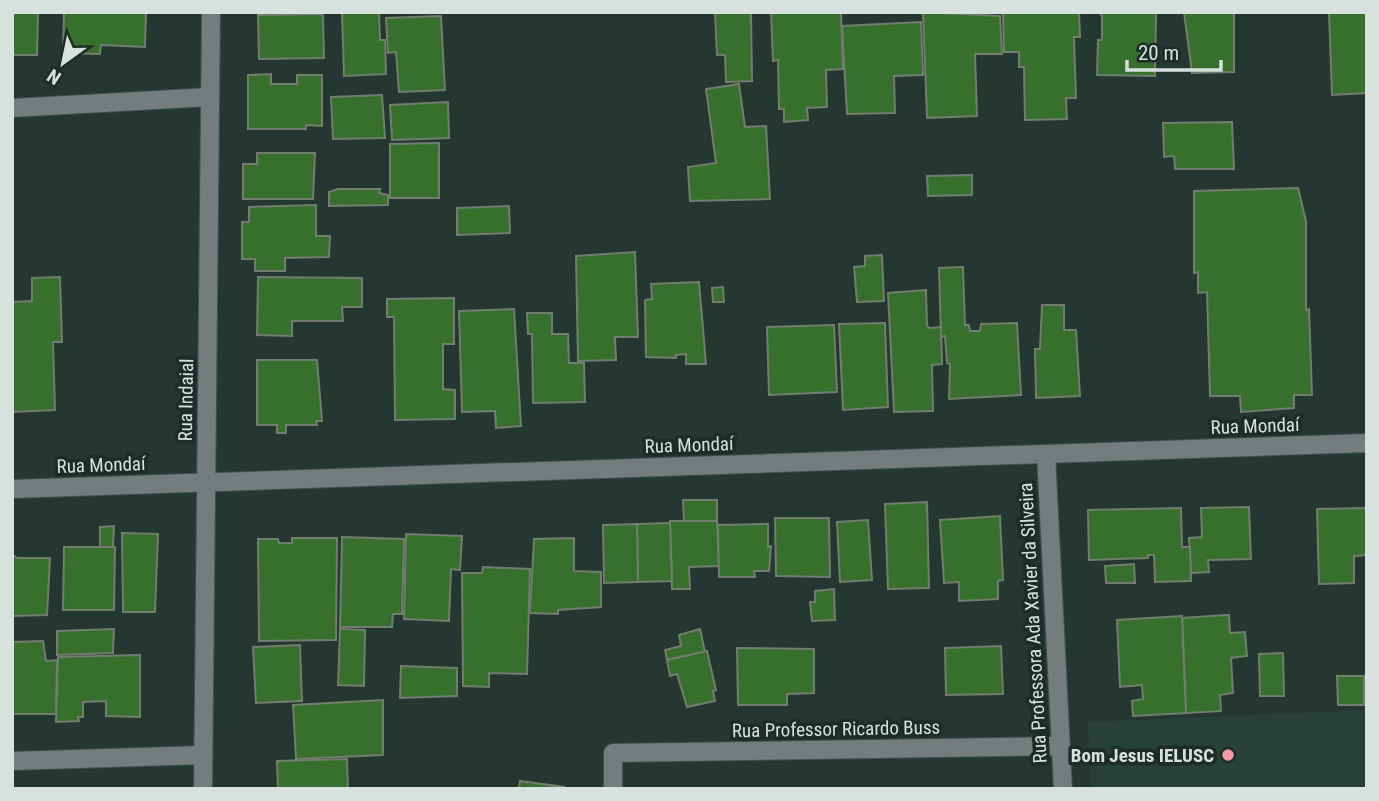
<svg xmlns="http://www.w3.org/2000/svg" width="1379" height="801" viewBox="0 0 1379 801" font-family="'Roboto Condensed',sans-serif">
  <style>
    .built { fill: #274139 }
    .building { fill: #37702c; stroke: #727d6f; stroke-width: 2 }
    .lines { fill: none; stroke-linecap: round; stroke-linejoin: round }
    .minor-casing { stroke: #41524d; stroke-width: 20 }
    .minor { stroke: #747d7e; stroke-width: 18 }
    .poi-dot { fill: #f49aa5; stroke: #1c2d27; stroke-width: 2.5 }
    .labels { text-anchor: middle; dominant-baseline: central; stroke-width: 7; stroke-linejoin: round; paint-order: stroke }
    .street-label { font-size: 19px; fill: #d7e1dd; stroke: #1c2d27 }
    .poi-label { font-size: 19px; font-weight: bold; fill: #d7e1dd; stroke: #1c2d27; text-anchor: end }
  </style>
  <rect width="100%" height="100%" fill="#253731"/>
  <path class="built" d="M1367,710V789H1091L1088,722Z"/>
  <g class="building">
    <path d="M12,12H38L37,55H12Z"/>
    <path d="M146,12L145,47L101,45L100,54L63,53L64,13Z"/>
    <path d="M342,12H379L380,40H385L386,74L344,76Z"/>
    <path d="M715,12H751L752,81L726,82L725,55H717Z"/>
    <path d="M771,12H841L843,69L826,70L827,107L807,108L808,120L784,122V109H779L778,60L773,61Z"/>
    <path d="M923,12L1000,16L1002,54H975L977,116L927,118Z"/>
    <path d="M1003,12H1079L1080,37H1074L1076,98H1066L1067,119L1025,120L1024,67H1019V52H1004Z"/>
    <path d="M1099,12H1156L1155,76L1097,75L1098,40H1102V16Z"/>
    <path d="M1184,12H1234V72L1192,73Z"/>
    <path d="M1329,12H1367V93L1332,95Z"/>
    <path d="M323,14L324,58L259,59L258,15Z"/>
    <path d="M441,16L445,90L399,92L396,52L388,53L386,18Z"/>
    <path d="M921,22L923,75L894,76L895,113L847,114L842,26Z"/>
    <path d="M271,74V84H297V75H322V126L306,125V129H248V75Z"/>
    <path d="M739,84L745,127L766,126L770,199L690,201L688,167L716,163L706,89Z"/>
    <path d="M382,95L385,138L333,139L331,97Z"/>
    <path d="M448,102L449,138L392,140L390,105Z"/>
    <path d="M1232,122L1234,169H1175L1174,156L1164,157L1163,123Z"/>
    <path d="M439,143V198H390V144Z"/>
    <path d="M257,153H315L313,199H243V164H257Z"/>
    <path d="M972,175V195L928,196L927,176Z"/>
    <path d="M1298,188L1306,221V310L1309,309L1312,395H1294V408L1241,412L1240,396H1210L1207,292L1198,293V272L1194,273V191Z"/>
    <path d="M338,189H380L379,193L388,195V205L329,206V192Z"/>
    <path d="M316,205V236H330L329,257L285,258V271H255V259H242V222H249V207Z"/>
    <path d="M509,206L510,233L457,235V208Z"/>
    <path d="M635,252L638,337H615L616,360L578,361L576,256Z"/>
    <path d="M882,255L884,301L857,302L854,267L865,266V256Z"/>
    <path d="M963,267L965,325H969L970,331H980L981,324L1017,323L1021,395L949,399L950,364L947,363L945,336L941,337L939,268Z"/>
    <path d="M60,277L62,342H53L55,410L12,412V302L32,301V278Z"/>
    <path d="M258,277L362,278V307H342L343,321H292V336L257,335Z"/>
    <path d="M699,282L706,364H686V354L676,355V358L646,357L645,300L652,299L651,284Z"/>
    <path d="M723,287L724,302H713L712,288Z"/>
    <path d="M926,290L927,325L929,328L941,327L942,364L932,365L933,411L894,412L888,293Z"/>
    <path d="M454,298V344H443V389L455,390V419L395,420L394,317H387V299Z"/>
    <path d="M1042,305H1064V330H1076L1080,396L1036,398L1035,349H1040Z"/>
    <path d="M514,309L521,426L496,428L495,411L462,412L459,311Z"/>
    <path d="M527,313H552V334H568L569,363H584L585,402L533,403L532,334H528Z"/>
    <path d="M885,323L888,407L843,410L839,324Z"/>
    <path d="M834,325L837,392L769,395L767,327Z"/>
    <path d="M257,360H317L322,421H316L317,425H286V433H277V425H257Z"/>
    <path d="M683,500H717V521H684Z"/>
    <path d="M927,502L929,588L888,589L885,504Z"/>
    <path d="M1249,507L1251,559L1208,560L1209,572L1191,573L1189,538L1202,537L1201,508Z"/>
    <path d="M1181,508L1182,547H1190L1191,581L1155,582L1154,555H1148V558L1089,560L1088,510Z"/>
    <path d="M1367,508V555L1354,556V583L1319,584L1317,509Z"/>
    <path d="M1000,516L1003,580L998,581V599L959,601V582L944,583L940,520Z"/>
    <path d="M775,518H829L830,577L776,576Z"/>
    <path d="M868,520L872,580L840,582L837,522Z"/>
    <path d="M670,521H717L719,566L689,567L690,589H672Z"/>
    <path d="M670,523L672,581L638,582L637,524Z"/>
    <path d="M637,524L638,582L604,583L603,525Z"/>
    <path d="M768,524V547L771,546L769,571H754L755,577H719L718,525Z"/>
    <path d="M114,526L113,547H100V527Z"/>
    <path d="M122,533L158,534L155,612H123Z"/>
    <path d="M406,534L462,536L460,570L451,569L449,621L404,619Z"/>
    <path d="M342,537L404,539L402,614H393L392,627H340Z"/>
    <path d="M292,538H337L336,640L259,641L258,539H278L279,543H292Z"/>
    <path d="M574,538V571L601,572V607L558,610V614L530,613L534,539Z"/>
    <path d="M64,547H115L114,610H63Z"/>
    <path d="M13,555L17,558H50L47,615L12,616Z"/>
    <path d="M1134,564L1135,583H1106L1105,566Z"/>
    <path d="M483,567L530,569L527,674L489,673V687L463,686L462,573H482Z"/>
    <path d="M834,589L835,620L812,621L810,602H815V591Z"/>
    <path d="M1226,615H1229L1230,633L1245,632L1247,656L1231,658L1233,693L1220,695L1221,711L1186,713L1182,618Z"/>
    <path d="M1182,616L1186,713L1133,716L1132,701L1143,699L1142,685L1120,687L1117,620Z"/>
    <path d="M114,629L113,653L57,655V631Z"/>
    <path d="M340,629L365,630L364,686L338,685Z"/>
    <path d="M700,629L705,652L667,660L665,650L681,646L679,635Z"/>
    <path d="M43,641L46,661L57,660L56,714H12V642Z"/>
    <path d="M300,645L302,701L256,703L253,647Z"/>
    <path d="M1001,646L1003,694L946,695L945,648Z"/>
    <path d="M737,648L814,649V693L787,694V705H738Z"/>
    <path d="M707,651L716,690L713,691L715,701L687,707L677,674L670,676L667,660Z"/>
    <path d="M1283,653L1284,696H1260L1259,654Z"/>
    <path d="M140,655V717L106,716V701L83,702V717H78L79,721L56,722L58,657Z"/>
    <path d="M401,666L457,668V696L400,698Z"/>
    <path d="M1337,676H1364V705H1338Z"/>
    <path d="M383,700V755L296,759L293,705Z"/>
    <path d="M347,759L348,789H278L277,761Z"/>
    <path d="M520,781L565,787L519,789Z"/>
  </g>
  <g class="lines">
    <defs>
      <g id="minor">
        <path d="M12,108L210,97"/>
        <path d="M1046,454L1063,789"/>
        <path d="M12,489L1367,443"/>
        <path d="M12,761L203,755"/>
        <path d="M203,789L211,12"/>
        <path d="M613,789V753L1060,746"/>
      </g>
    </defs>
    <use href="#minor" class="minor-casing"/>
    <use href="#minor" class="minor"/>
  </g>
  <circle class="poi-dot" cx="1228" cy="755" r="7"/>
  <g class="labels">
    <g class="street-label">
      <text transform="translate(186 400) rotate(-89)">Rua Indaial</text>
      <text transform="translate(1255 426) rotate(-2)">Rua Mondaí</text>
      <text transform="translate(689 445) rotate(-2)">Rua Mondaí</text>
      <text transform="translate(101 465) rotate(-2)">Rua Mondaí</text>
      <text transform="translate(1033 623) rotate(-93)">Rua Professora Ada Xavier da Silveira</text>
      <text transform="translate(836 729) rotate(-1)">Rua Professor Ricardo Buss</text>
    </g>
    <g class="poi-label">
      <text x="1214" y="755">Bom Jesus IELUSC</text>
    </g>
  </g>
  <rect width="1379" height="801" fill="none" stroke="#d7e1dd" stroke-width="28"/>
  <g transform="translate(63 63) rotate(213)" stroke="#1c2d27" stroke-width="5" paint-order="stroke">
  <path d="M0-5L12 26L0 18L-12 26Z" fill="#d7e1dd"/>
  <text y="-10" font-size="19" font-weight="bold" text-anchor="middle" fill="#d7e1dd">N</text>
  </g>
  <path d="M1127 60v10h94v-10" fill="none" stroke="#d7e1dd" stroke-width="3.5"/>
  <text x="1138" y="60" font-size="21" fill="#d7e1dd" stroke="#1c2d27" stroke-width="5" paint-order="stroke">20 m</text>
</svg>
